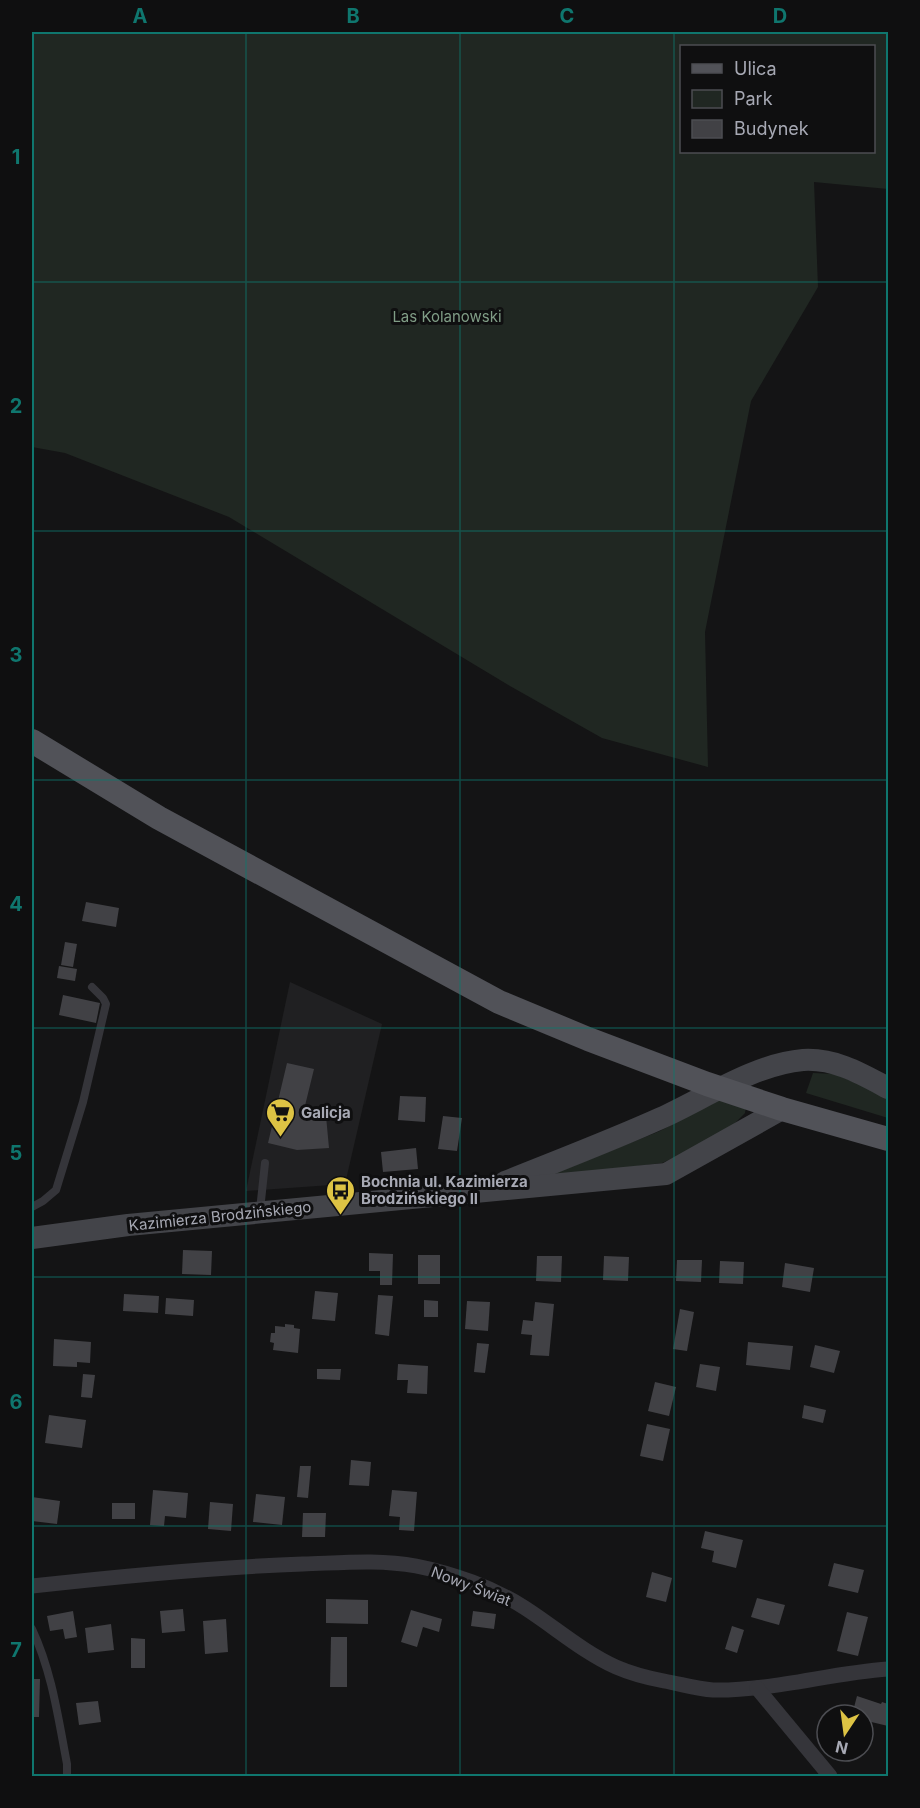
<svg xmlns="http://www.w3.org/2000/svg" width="920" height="1808" viewBox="0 0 920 1808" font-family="Inter,sans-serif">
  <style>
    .built { fill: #202022 }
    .green { fill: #202722; fill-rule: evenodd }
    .building { fill: #414145 }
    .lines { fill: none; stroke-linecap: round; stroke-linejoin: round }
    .lane { stroke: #35353a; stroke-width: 8 }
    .street { stroke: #35353a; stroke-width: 15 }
    .secondary { stroke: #434449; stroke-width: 22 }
    .primary { stroke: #515258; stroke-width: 24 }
    .grid { fill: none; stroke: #0f766e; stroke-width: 1.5; stroke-opacity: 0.55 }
    .labels { text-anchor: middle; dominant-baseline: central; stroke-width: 6; stroke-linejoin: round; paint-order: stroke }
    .park-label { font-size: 15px; fill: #809d86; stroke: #0f0f10 }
    .poi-label { font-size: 15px; font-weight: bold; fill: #a7a9b4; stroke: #0f0f10; text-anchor: start }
    .street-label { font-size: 15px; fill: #a7a9b4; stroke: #0f0f10 }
    .neatline { fill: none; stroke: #0f766e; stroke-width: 2 }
    .grid-label { font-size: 20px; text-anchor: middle; font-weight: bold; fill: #0f766e }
  </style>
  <rect width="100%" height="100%" fill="#141415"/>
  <path class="built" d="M290,982L382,1024L345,1184L246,1191Z"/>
  <g class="green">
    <path d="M32,32H888V189L814,182L818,287L751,401L705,632L708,767L602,738L510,686L229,517L65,453L32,447ZM682,46H874V152H682Z"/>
    <path d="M813,1073L835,1074L888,1097V1118L806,1093Z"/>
    <path d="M719,1098L746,1106L745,1113L733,1125L687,1152L662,1163L543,1178L660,1131Z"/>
  </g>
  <g class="building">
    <path d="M86,902L119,908L116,927L82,921Z"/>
    <path d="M65,942L77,944L73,967L61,965Z"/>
    <path d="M59,966L77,969L75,981L57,978Z"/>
    <path d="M63,995L100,1003L96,1023L59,1015Z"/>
    <path d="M287,1063L314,1069L302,1118L326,1116L329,1148L297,1150L268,1143Z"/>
    <path d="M400,1096L426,1097L425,1122L398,1120Z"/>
    <path d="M443,1116L462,1118L457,1151L438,1149Z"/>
    <path d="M416,1148L418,1169L383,1172L381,1152Z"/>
    <path d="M183,1250L212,1251L211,1275L182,1274Z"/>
    <path d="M369,1253L393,1254L392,1285H380V1271H369Z"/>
    <rect x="418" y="1255" width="22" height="29"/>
    <path d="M537,1256H562L561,1282L536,1281Z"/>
    <path d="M604,1256L629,1257L628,1281L603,1280Z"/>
    <path d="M677,1260H702L701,1282L676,1281Z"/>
    <path d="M720,1261L744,1262L743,1284L719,1283Z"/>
    <path d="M785,1263L814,1268L810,1292L782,1287Z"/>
    <path d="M315,1291L338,1293L335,1321L312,1319Z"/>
    <path d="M124,1294L159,1296L158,1313L123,1311Z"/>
    <path d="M378,1295L393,1296L389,1336L375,1334Z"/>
    <path d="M166,1298L194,1300L193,1316L165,1314Z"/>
    <path d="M424,1300L438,1301V1317H424Z"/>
    <path d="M467,1301L490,1302L488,1331L465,1329Z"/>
    <path d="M535,1302L554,1304L549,1356L530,1355L532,1335L521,1334L523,1320L533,1321Z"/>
    <path d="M680,1309L694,1312L687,1351L673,1349Z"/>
    <path d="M285,1324L294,1325V1328L300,1329L298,1353L273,1350L274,1343L270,1342L271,1333H275V1326L285,1327Z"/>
    <path d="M54,1339L91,1342L90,1363L77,1362V1367L53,1366Z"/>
    <path d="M748,1342L793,1346L790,1370L746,1365Z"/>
    <path d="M477,1343L489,1344L485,1373L474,1372Z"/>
    <path d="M815,1345L840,1351L834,1373L810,1367Z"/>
    <path d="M398,1364L428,1366L427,1394L407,1393L408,1380H397Z"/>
    <path d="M700,1364L720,1367L716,1391L696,1387Z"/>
    <path d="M317,1369H341L340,1380L317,1379Z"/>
    <path d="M83,1374L95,1375L92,1398L81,1397Z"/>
    <path d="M655,1382L676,1387L669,1416L648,1411Z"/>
    <path d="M804,1405L826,1410L823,1423L802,1418Z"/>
    <path d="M49,1415L86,1420L82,1448L45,1443Z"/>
    <path d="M647,1424L670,1429L663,1461L640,1456Z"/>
    <path d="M351,1460L371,1462L369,1486L349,1485Z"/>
    <path d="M300,1466H311L308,1498L297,1497Z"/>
    <path d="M153,1490L188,1493L186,1518L165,1516L164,1526L150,1525Z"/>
    <path d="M392,1490L417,1492L414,1531L399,1530L400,1517L389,1516Z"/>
    <path d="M256,1494L285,1497L282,1525L253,1522Z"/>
    <path d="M32,1497L60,1501L57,1524L32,1521Z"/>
    <path d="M210,1502L233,1504L231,1531L208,1529Z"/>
    <rect x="112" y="1503" width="23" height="16"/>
    <path d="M303,1513H326L325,1537H302Z"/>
    <path d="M705,1531L743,1540L736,1568L712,1562L714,1551L701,1548Z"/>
    <path d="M834,1563L864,1570L858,1593L828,1586Z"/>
    <path d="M652,1572L672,1578L666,1602L646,1597Z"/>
    <path d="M757,1598L785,1605L779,1625L751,1617Z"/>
    <path d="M326,1599L368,1600V1624L326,1623Z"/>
    <path d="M183,1609L185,1631L162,1633L160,1611Z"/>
    <path d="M411,1610L442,1619L439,1632L423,1627L417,1647L401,1642Z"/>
    <path d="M73,1611L77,1637L65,1639L63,1629L50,1631L47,1616Z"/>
    <path d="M473,1611L496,1614L494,1629L471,1626Z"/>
    <path d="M847,1612L868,1617L858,1656L837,1651Z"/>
    <path d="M226,1619L228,1652L205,1654L203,1621Z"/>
    <path d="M111,1624L114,1650L88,1653L85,1628Z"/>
    <path d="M732,1626L744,1630L737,1653L725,1649Z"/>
    <path d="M331,1637H347V1687H330Z"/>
    <path d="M131,1638L145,1639V1668H131Z"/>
    <path d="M32,1679H40L39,1717H32Z"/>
    <path d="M857,1696L881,1704L882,1702L888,1704V1726L863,1720V1715H852Z"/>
    <path d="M98,1701L101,1722L79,1725L76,1703Z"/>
  </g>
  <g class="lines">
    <g class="lane">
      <path d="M32,1207L43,1201L56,1190L83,1102L106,1004L103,998L92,987"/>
      <path d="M260,1210L265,1163"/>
      <path d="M32,1629C52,1672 58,1717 67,1764V1776"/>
    </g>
    <g class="street">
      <path d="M32,1586C122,1576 212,1567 303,1564C339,1563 379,1559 416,1566C452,1573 494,1588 525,1608C556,1628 583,1652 616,1667C632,1674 648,1678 664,1681C681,1684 696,1689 713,1690C772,1691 830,1673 888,1669"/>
      <path d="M757,1688L830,1776"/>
    </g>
    <g class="secondary">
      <path d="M505,1182C557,1161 610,1141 661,1118C705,1098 755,1064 803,1060C835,1058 862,1074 888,1088"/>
      <path d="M32,1238L128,1225L666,1174L782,1109"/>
    </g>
    <path class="primary" d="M32,741L159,818L499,1002L588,1039L707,1084L782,1109L888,1139"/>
  </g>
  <path class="grid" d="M246,32V1776M460,32V1776M674,32V1776M32,282H888M32,531H888M32,780H888M32,1028H888M32,1277H888M32,1526H888"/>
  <defs>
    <symbol id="supermarket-pin" viewBox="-11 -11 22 30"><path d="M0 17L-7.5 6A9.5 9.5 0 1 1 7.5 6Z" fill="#ddc344" stroke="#0f0f10"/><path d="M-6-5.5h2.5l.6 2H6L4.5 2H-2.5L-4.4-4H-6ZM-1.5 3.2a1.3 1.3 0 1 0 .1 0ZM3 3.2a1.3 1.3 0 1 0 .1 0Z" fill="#111"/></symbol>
    <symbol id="bus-pin" viewBox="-11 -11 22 30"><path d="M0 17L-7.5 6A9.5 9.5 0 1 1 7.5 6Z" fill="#ddc344" stroke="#0f0f10"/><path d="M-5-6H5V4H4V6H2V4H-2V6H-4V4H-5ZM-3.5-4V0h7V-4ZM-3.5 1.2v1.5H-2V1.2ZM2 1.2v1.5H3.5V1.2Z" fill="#111"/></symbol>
  </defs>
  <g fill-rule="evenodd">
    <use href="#supermarket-pin" x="264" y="1096" width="33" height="45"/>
    <use href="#bus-pin" x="324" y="1174" width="33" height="45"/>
  </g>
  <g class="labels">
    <g class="park-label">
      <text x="447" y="316">Las Kolanowski</text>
    </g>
    <g class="poi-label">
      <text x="301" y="1112">Galicja</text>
      <text x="361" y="1181">Bochnia ul. Kazimierza<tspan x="361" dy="17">Brodzińskiego II</tspan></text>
    </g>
    <g class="street-label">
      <text transform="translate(220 1216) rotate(-6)">Kazimierza Brodzińskiego</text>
      <text transform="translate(471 1586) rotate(21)">Nowy Świat</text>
    </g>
  </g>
  <rect width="920" height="1808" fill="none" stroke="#0f0f10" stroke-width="66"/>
  <rect x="680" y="45" width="195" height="108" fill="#0f0f10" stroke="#4c4d52" stroke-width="1.5"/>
  <rect x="692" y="64" width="30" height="9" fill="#515258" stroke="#4c4d52" stroke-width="1.5"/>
  <text x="734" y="75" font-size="18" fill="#a7a9b4">Ulica</text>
  <rect x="692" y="90" width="30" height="18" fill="#202722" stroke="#4c4d52" stroke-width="1.5"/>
  <text x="734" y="105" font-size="18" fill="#a7a9b4">Park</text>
  <rect x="692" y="120" width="30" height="18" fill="#414145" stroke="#4c4d52" stroke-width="1.5"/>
  <text x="734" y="135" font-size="18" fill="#a7a9b4">Budynek</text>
  <g transform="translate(845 1733) rotate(193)"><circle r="28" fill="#0f0f10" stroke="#4c4d52" stroke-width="1.5"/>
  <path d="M0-4.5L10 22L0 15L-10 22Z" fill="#ddc344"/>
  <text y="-9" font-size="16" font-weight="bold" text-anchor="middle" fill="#a7a9b4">N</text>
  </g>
  <rect x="33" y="33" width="854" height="1742" class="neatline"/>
  <g class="grid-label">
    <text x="140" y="23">A</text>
    <text x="353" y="23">B</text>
    <text x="567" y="23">C</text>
    <text x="780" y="23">D</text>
    <text x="16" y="164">1</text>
    <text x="16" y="413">2</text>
    <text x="16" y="662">3</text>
    <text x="16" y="911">4</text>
    <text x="16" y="1160">5</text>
    <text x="16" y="1409">6</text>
    <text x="16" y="1657">7</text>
  </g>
</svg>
